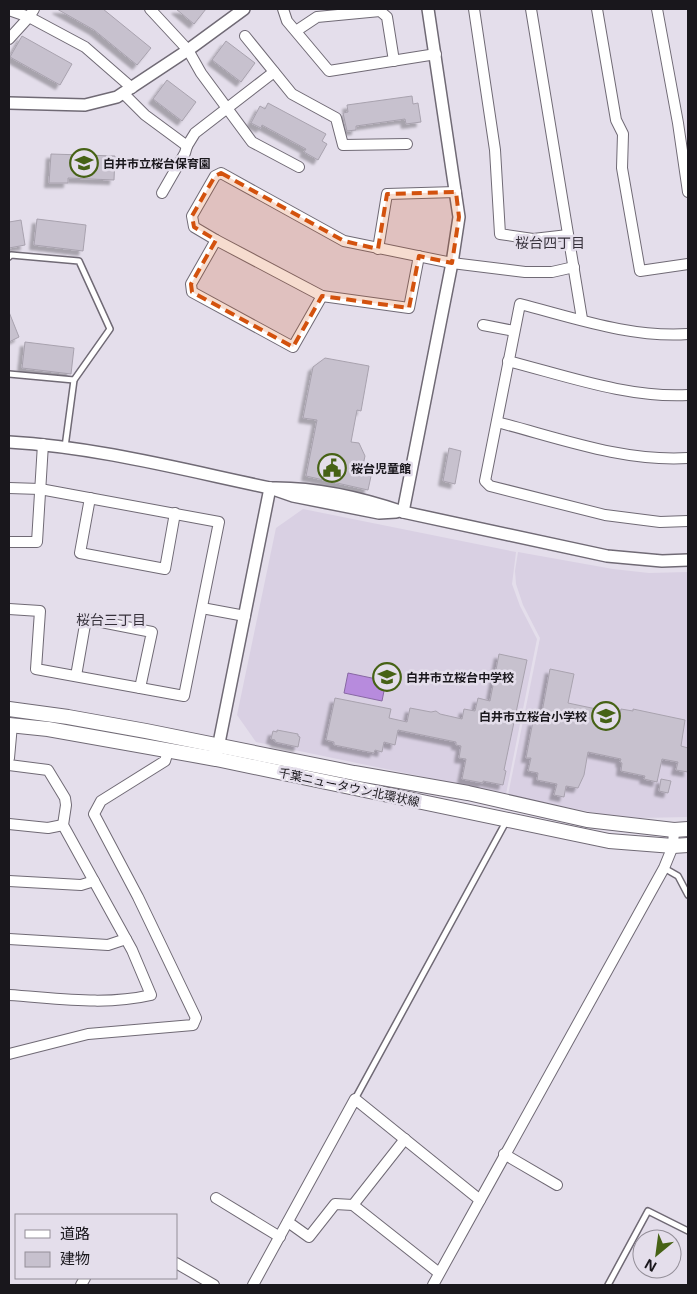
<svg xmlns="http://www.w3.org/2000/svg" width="697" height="1294" viewBox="0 0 697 1294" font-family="'Noto Sans','Noto Sans JP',sans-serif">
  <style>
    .built { fill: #d9d0e3 }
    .water { fill: #b78bdd; stroke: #8868a3 }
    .building { fill: #c7c1ce; stroke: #a8a2ae; filter: url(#shadow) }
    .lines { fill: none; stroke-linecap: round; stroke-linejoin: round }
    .service-casing { stroke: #706a75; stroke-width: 8 }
    .minor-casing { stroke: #706a75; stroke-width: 12 }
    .tertiary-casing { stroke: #706a75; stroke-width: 14 }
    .secondary-casing { stroke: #706a75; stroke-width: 16 }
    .service { stroke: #fff; stroke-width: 5 }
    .minor { stroke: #fff; stroke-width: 10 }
    .tertiary { stroke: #fff; stroke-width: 11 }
    .secondary { stroke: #fff; stroke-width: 14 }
    .marked { fill: #d3520e; fill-opacity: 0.2; stroke: #d3520e; stroke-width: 4; stroke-dasharray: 10 6; stroke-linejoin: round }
    .labels { text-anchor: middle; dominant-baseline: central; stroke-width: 5; stroke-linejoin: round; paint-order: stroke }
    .poi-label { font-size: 12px; font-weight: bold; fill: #19171c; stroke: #e4deeb; text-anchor: start }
    .street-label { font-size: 12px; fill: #19171c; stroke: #e4deeb }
    .neighbourhood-label { font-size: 14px; fill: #36313b; stroke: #e4deeb }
  </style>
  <defs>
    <filter id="shadow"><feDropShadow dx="-4.5" dy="4.5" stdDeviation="1" flood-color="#0004"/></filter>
  </defs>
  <rect width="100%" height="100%" fill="#e4deeb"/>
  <g class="built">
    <path d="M303,509L516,552L512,584L520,606L537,639L506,794L256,742L237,715L276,528Z"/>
    <path d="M518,552L613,569L649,573L688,572V817L639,818L600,814L508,795L540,638L523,605L516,584L515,571Z"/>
  </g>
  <path class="water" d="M348,673L386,681L382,701L344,693Z"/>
  <g class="building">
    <path d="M57,9H103L151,48L137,65L94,30Z"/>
    <path d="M176,9H206L194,24Z"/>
    <path d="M22,36L72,64L60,85L10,57Z"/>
    <path d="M226,41L255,63L241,82L212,60Z"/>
    <path d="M167,80L196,102L182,121L153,99Z"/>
    <path d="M412,96L413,104L418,103L421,122L406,124L405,119L356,126V130L347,131L343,113L348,112L347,105Z"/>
    <path d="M268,103L326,134L322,141L327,144L318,160L304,152L306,149L262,125L261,128L251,123L260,106L265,109Z"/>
    <path d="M51,154L115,156L114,180L68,178V183H49Z"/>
    <path d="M37,219L86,225L83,251L34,245Z"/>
    <path d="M21,220L25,245L9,248V222Z"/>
    <path d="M9,312L19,337L9,342Z"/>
    <path d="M25,342L74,348L71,374L22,368Z"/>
    <path d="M325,358L369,366L361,411L357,410L351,442L359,443L365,456L363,465L373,467L368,490L306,476L317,420L303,418L313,367Z"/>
    <path d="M449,448L461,451L455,484L443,481Z"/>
    <path d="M499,654L527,660L504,770L506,771L503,785L483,781V783L462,779L466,759L459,758L461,746L456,745V742L398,730L395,745L384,742L382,752L375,750L374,753L334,745V742L326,740L335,698L391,709L389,718L407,722L410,708L431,712L436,711L440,714L462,719L464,709L475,711L478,698L490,701Z"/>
    <path d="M550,669L574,674L568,703L620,714L621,709L633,711V709L685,720L681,746L688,748V772L676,770L678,762L662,759L657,782L644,779L645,776L621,771L622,763L620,762L621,759L588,752L584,775L578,788L566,786L564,797L554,795L557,784L537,780L538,773L528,771L531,758H526L533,721L540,723Z"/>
    <path d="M277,730L298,734V736L300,737L298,747L275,742V740L271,739L273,731L277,732Z"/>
    <path d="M661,779L671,781L668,793L659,791Z"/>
  </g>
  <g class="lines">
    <defs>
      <g id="service">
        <path d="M9,257L11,255L79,261L110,329L74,380L65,447"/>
        <path d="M9,374L74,380"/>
        <path d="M664,868L678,876L688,895"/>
        <path d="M355,1099L507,820"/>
        <path d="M608,1285L648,1211L688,1231"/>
      </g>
      <g id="minor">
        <path d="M150,9L188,50L201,73L252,142L299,167"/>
        <path d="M283,9L287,21L329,71L436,54"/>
        <path d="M474,9L495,150L500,234L533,239L568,235"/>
        <path d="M531,9L582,319"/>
        <path d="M597,9L616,120L623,134L622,168L640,271L688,264"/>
        <path d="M657,9L678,123L688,192"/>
        <path d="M9,10L29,17L85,47L132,88"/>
        <path d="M296,31L317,17L380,11L387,17L394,61"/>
        <path d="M245,36L292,94L336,118L343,145L407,144"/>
        <path d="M9,39L29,17L34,9"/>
        <path d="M123,93L145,115L187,146L195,133L274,72"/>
        <path d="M162,193L185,153L187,146"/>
        <path d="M216,240L191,284L192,292L293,347L322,296"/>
        <path d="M378,249L387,194L456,192"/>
        <path d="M419,256L409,308L322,296L216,240L194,227L192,216L215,176L221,173L344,241L452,263L525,272H552L574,267"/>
        <path d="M483,325L514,331"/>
        <path d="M688,334C631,338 575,318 520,304L485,481L490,486L605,515L660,522L688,521"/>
        <path d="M508,361C567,376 627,398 688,395"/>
        <path d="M497,422C559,438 623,462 688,458"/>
        <path d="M9,488L40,489L219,522L184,696L36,669L40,611L9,609"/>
        <path d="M90,498L80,553L165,569L175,513"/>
        <path d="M9,542H37L43,444"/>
        <path d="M202,608L245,616"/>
        <path d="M76,676L86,619L152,632L140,688"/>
        <path d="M9,758L12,725"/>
        <path d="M9,765L48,770L65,798L66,805L63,825L132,950L151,995C105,1006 56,998 9,995"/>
        <path d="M9,824L48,828L63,825"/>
        <path d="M9,881L81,885L94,881"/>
        <path d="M9,939L108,945L126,939"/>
        <path d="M9,1054L88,1034L193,1025L196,1018L138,897L94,814L101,801L165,761L168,751"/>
        <path d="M504,1154L557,1185"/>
        <path d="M216,1198L280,1237"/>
        <path d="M353,1205L405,1139"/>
        <path d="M288,1222L309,1237L335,1204L353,1205L439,1273"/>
        <path d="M176,1263L214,1285"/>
        <path d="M81,1285L85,1278"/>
        <path d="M253,1285L355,1099L480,1200"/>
        <path d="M433,1285L664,868L673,846L674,830"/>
      </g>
      <g id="tertiary">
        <path d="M9,103L85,105L117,97L188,50L244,9"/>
        <path d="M9,442C97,447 184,470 270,488L293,496L379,513L396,512"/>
        <path d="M270,488C313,487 362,498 403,512L607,556L662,561L688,560"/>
        <path d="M403,512L452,263L459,217L428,9"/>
        <path d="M217,753L270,488"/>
      </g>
      <g id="secondary">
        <path d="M9,709L68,717L146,731L354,773L468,793L587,820L674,830L688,829"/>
        <path d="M9,725L48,729L216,759L609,841L673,846L688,845"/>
      </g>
    </defs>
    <use href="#service" class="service-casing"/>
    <use href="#minor" class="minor-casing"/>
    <use href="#tertiary" class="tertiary-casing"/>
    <use href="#secondary" class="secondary-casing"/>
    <use href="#service" class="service"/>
    <use href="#minor" class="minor"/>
    <use href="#tertiary" class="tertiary"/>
    <use href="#secondary" class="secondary"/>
  </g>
  <path class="marked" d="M221,173L344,241L378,249L387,194L456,192L459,217L452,263L419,256L409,308L322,296L293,347L192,292L191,284L216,240L194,227L192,216L215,176Z"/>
  <defs>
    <symbol id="school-ring" viewBox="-11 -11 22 22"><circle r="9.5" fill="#e4deeb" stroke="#466215" stroke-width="1.5"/><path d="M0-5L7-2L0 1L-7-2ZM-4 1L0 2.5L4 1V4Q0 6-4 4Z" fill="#466215"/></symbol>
    <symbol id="civic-ring" viewBox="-11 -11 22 22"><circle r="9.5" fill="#e4deeb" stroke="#466215" stroke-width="1.5"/><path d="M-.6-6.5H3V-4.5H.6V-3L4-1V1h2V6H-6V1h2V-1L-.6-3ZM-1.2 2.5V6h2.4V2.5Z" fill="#466215"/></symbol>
  </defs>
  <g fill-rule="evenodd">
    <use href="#school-ring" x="68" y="147" width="32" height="32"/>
    <use href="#civic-ring" x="316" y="452" width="32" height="32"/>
    <use href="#school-ring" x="371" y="661" width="32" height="32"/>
    <use href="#school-ring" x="590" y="700" width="32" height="32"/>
  </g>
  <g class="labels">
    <g class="poi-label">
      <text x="103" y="163">白井市立桜台保育園</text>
      <text x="351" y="468">桜台児童館</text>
      <text x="406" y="677">白井市立桜台中学校</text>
      <text x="587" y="716" text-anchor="end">白井市立桜台小学校</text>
    </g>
    <g class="street-label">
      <text transform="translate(349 787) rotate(12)">千葉ニュータウン北環状線</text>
    </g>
    <g class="neighbourhood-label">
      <text x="550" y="242">桜台四丁目</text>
      <text x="111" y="619">桜台三丁目</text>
    </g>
  </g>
  <rect width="697" height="1294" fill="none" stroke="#19171c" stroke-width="20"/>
  <rect x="15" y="1214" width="162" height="65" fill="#e4deeb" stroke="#938e98"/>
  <rect x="25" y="1230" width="25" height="8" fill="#ffffff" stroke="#938e98"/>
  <text x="60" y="1239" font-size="15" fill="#19171c">道路</text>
  <rect x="25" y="1252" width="25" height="15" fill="#c7c1ce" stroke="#938e98"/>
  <text x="60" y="1264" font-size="15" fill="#19171c">建物</text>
  <g transform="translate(657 1254) rotate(209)"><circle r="24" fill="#e4deeb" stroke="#938e98"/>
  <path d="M0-4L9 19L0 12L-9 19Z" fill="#466215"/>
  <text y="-8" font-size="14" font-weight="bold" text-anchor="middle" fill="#19171c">N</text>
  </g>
</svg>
